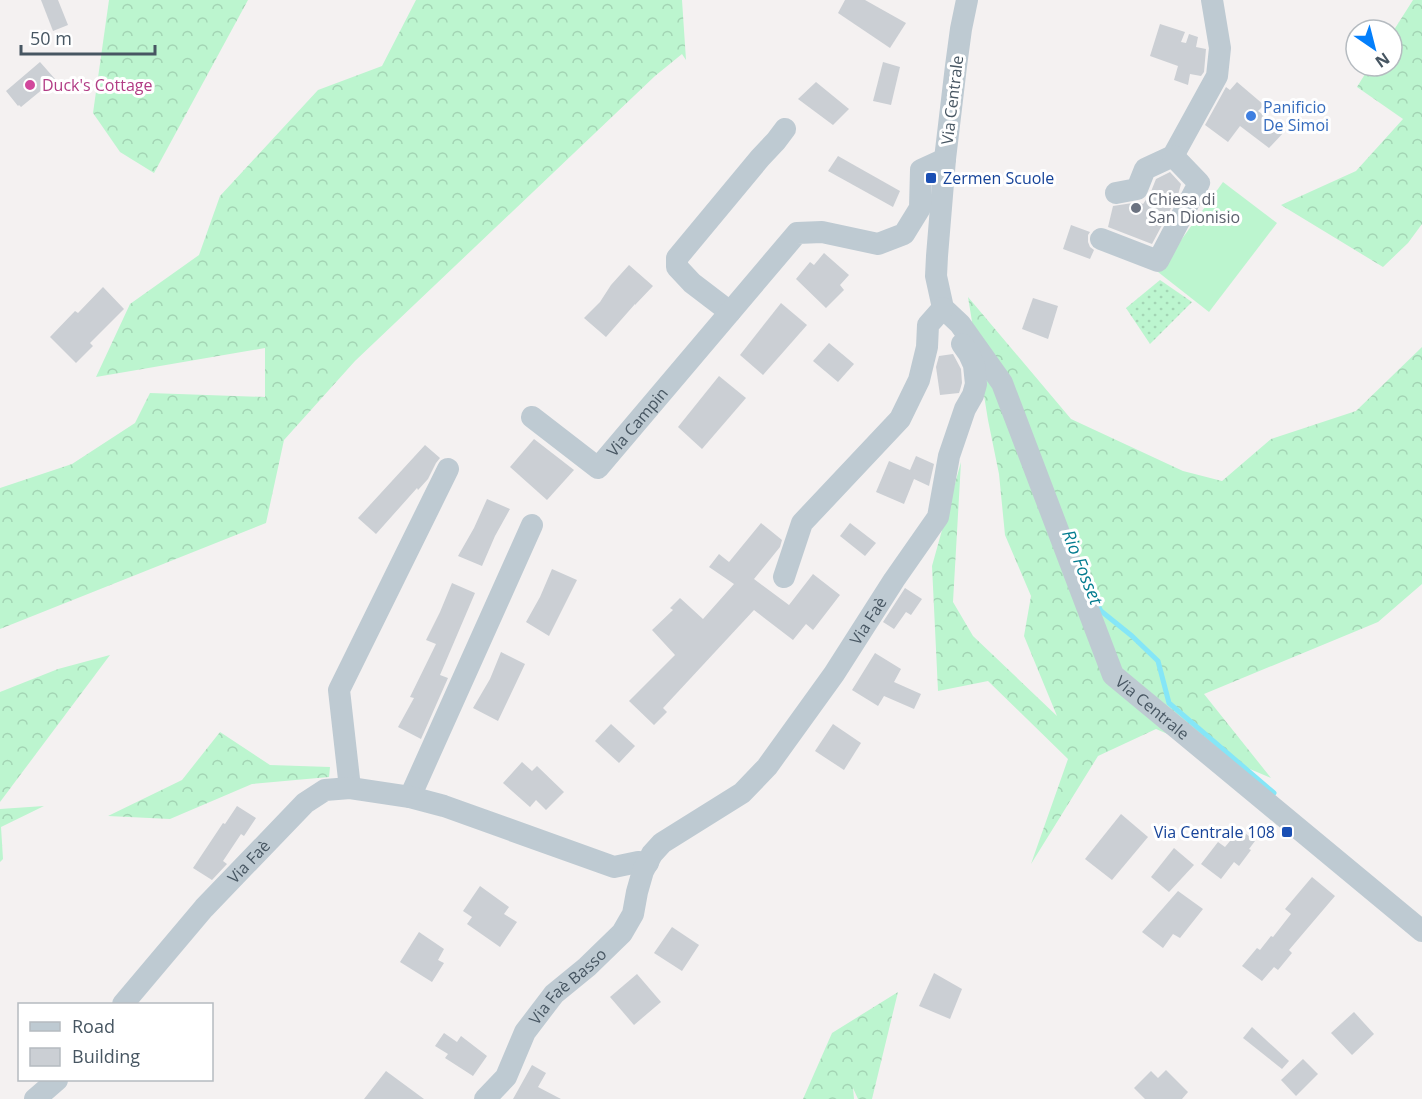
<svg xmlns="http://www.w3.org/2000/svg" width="1422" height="1099" viewBox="0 0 1422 1099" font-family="'Open Sans',sans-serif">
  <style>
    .grass { fill: #bcf5cf }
    .forest { fill: url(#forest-crowns) }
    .park { fill: url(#park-dots) }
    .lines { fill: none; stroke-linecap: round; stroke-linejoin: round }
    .stream { stroke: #85e6f7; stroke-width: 5 }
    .building { fill: #cbcfd4 }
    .minor { stroke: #becad2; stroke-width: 22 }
    .hotel-dot { fill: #d1479c; stroke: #fff; stroke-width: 2 }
    .shop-dot { fill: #3f7fe0; stroke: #fff; stroke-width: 2 }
    .transit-dot { fill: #1a4fb4; stroke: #fff; stroke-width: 2 }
    .worship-dot { fill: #6b7280; stroke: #fff; stroke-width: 2 }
    .labels { text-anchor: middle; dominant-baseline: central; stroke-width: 6; stroke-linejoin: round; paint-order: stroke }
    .hotel-label { font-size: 16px; fill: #b23c85; stroke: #fff; text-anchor: start }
    .street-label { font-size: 16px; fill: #475662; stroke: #fff }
    .shop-label { font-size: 16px; fill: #366cbe; stroke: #fff; text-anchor: start }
    .transit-label { font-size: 16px; fill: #164399; stroke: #fff; text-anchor: start }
    .worship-label { font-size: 16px; fill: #5b616d; stroke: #fff; text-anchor: start }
    .water-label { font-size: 18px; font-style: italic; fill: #047c90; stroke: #fff }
  </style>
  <defs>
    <pattern id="forest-crowns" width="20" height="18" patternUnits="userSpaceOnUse" patternTransform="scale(1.5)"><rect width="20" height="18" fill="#bcf5cf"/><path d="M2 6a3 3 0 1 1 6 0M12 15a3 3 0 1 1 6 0" fill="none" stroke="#a3d4b4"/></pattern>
    <pattern id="park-dots" width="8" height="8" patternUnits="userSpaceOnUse" patternTransform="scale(1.5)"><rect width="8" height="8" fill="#bcf5cf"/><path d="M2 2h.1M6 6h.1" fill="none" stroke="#a3d4b4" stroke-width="1.8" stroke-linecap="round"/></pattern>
  </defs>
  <rect width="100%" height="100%" fill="#f4f1f1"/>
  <path class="grass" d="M1223,182L1277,223L1209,312L1158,272Z"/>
  <g class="forest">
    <path d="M109,0H248L154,173L120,152L93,113Z"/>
    <path d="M416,0H682L686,60L682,54L655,76L355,361L284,440L266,523L0,629V488L72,464L135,423L150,393L265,397V348L96,377L130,304L199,255L220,196L318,90L382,66Z"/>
    <path d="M1413,0H1422V224L1408,243L1383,267L1281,205L1356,171L1403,119L1357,87L1370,66H1392V33Z"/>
    <path d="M968,297L1071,419L1183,471L1222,481L1271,439L1356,411L1422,347V584L1378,622L1204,694L1271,778L1156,729L1098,756L1031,864L1068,759L988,681L938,691L932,566L961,462L953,602L973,636L1057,716L1024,636L1031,596L1005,535L999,474L988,420Z"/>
    <path d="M110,655L0,802V692L58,669Z"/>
    <path d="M220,732L270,765L330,767L329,777L252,784L170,819L108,816L182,780Z"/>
    <path d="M44,806L1,827L3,859L0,862V809Z"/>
    <path d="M898,992L872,1099H858L853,1088L854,1099H803L832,1033Z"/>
  </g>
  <path class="park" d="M1160,280L1192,302L1150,344L1126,308Z"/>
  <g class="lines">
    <path class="stream" d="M1098,605L1101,611L1132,636L1158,661L1169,703L1274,793"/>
  </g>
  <g class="building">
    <path d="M41,0H58L68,25L53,31Z"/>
    <path d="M845,0H865L906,23L890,48L838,13Z"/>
    <path d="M1160,24L1185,32L1181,42L1186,43L1189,34L1198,37L1196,47L1206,49L1204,72L1201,76L1190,74L1188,85L1174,80L1178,66L1150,56Z"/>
    <path d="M40,62L55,79L21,107L19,105L18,106L6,91Z"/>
    <path d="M883,62L900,67L891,105L873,101Z"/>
    <path d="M816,82L849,109L833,125L798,99Z"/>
    <path d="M1237,82L1264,105L1258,111L1285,131L1269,148L1240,126L1228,142L1205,125L1226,87L1230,90Z"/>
    <path d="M838,156L900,191L893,207L828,171Z"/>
    <path d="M1170,172L1181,184L1178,195L1152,244L1108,227L1113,206L1139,202L1143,204L1150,194L1156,179Z"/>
    <path d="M1071,225L1090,232L1088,235V242L1090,247L1094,250L1090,259L1063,249Z"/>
    <path d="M824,253L849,275L840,285L844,290L826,308L796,279L810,262L814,265Z"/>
    <path d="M629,265L653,286L635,305V304L606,337L584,318L600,302L611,285Z"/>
    <path d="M103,287L124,309L90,343L93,346L76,363L50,337L75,311L78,313Z"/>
    <path d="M1033,298L1058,306L1048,339L1022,329Z"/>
    <path d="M781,303L807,325L763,375L740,355Z"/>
    <path d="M829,343L854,364L838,382L813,361Z"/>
    <path d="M953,354L961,369L962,383L960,390L959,393L940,395L936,367L939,356Z"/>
    <path d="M719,376L746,398L702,449L678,427Z"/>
    <path d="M534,439L574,470L547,500L510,467Z"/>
    <path d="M425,445L440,458L436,463L428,479L418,490L417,488L376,534L358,518Z"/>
    <path d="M916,456L934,464L929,486L914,479L904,504L876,492L889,461L910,470Z"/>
    <path d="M487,499L510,509L495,536L482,566L458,556L474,528Z"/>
    <path d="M761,523L782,540L780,547L754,579L789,605L813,574L840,595L813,630L806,624L793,640L754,610L663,708L667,712L654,725L629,701L675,655L652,630L673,610L670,608L680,598L703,619L734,584L709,567L719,554L729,562Z"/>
    <path d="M850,523L876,543L865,556L840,536Z"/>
    <path d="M552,569L577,580L549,636L526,622L540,597Z"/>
    <path d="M452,583L475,593L440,675L448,678L421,739L398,727L414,698L410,697L436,644L426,640L440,612Z"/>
    <path d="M905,588L922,599L911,615L906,612L894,629L883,622Z"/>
    <path d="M501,652L525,664L498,721L473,708L490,679Z"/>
    <path d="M875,653L901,669L894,682L921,694L914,709L884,696L878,706L852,690Z"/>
    <path d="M611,724L635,746L619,763L595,741Z"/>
    <path d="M833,724L861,743L844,770L815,751Z"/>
    <path d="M522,762L532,771L537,766L564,792L546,810L536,800L530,807L503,783Z"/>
    <path d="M237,806L256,818L244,836L241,834L223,861L227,864L212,880L193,868L223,823L225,824Z"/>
    <path d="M1121,814L1148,837L1112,880L1085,859Z"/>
    <path d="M1240,829L1255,841L1249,849L1251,850L1239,866L1234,862L1221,879L1201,864L1218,842L1225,847Z"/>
    <path d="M1174,848L1194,865L1169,892L1151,877Z"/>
    <path d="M1312,877L1335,896L1289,950L1292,953L1278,970L1274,967L1262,981L1242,966L1257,948L1260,950L1271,936L1273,937L1291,914L1285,909Z"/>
    <path d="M480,886L509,907L504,914L517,922L500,947L467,924L472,917L463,911Z"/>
    <path d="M1178,891L1203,909L1180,938L1173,934L1163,948L1142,932Z"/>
    <path d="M672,927L699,945L682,971L654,953Z"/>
    <path d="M419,932L444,949L438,960L444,963L432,982L400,962Z"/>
    <path d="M934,973L962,989L950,1019L919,1006Z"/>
    <path d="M637,974L661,1002L634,1025L610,997Z"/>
    <path d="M1354,1012L1374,1034L1352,1055L1331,1033Z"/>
    <path d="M1252,1027L1289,1061L1282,1069L1243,1038Z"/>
    <path d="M444,1033L457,1042L461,1036L487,1056L473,1076L445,1058L448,1054L435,1046Z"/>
    <path d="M1303,1059L1318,1074L1296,1096L1281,1080Z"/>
    <path d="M532,1065L546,1073L538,1087L561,1099H513Z"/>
    <path d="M1166,1070L1188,1092L1182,1099H1145L1134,1088L1151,1071L1158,1078Z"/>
    <path d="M386,1071L424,1099H364Z"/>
  </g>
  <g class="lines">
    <g class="minor">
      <path id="s1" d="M967,0L961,29L956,66L945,159L937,256L936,276L943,308L960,324L1002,383L1113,675L1422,931"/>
      <path d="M1116,193L1137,189L1145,169L1173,156L1217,76L1220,48L1212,0"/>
      <path d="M1101,239L1158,261L1199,183L1173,156"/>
      <path d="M730,312L692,283L677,267V258L760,158L776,141L785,129"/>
      <path id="s2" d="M532,417L598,468L797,233L822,232L878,244L904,234L920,208L921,170L945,159"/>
      <path d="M784,577L802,523L900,419L919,380L927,347L928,325L943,308"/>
      <path d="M350,788L339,690L448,469"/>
      <path d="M410,797L532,525"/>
      <path id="s3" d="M123,1004L204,908L305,803L325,790L350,788L410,797L444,806L614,867L638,862L648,863"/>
      <path d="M35,1099L57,1080"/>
      <path id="s4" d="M485,1099L506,1077L525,1032L554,994L587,967L622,933L633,914L637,892L643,871L652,854L662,843L742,793L767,767L834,674L894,580L938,517L949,456L965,409L973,395L976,384L974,365L969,354L962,344"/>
    </g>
  </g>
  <circle class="hotel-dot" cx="30" cy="85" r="6"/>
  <circle class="shop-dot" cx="1251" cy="116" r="6"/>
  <g class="transit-dot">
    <rect x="925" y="172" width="12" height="12" rx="3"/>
    <rect x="1281" y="826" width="12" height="12" rx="3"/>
  </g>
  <circle class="worship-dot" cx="1136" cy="208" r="6"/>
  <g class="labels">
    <g class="hotel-label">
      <text x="42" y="85">Duck's Cottage</text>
    </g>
    <g class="street-label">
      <text transform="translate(952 100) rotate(-83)">Via Centrale</text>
      <text stroke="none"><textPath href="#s2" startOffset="144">Via Campin</textPath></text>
      <text stroke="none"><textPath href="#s4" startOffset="627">Via Faè</textPath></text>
      <text stroke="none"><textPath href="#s1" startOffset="770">Via Centrale</textPath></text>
      <text stroke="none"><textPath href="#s3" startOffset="190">Via Faè</textPath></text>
      <text stroke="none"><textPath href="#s4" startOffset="142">Via Faè Basso</textPath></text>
    </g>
    <g class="shop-label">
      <text x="1263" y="107">Panificio<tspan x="1263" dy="18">De Simoi</tspan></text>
    </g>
    <g class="transit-label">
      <text x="943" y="178">Zermen Scuole</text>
      <text x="1275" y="832" text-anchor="end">Via Centrale 108</text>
    </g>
    <g class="worship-label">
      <text x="1148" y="199">Chiesa di<tspan x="1148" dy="18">San Dionisio</tspan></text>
    </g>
    <g class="water-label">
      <text transform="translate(1083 567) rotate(68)">Rio Fosset</text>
    </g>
  </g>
  <rect x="18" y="1003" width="195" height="78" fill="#ffffff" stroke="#b5bbc0" stroke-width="1.5"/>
  <rect x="30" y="1022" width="30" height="9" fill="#becad2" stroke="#b5bbc0" stroke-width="1.5"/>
  <text x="72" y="1033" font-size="18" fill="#475662">Road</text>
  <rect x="30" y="1048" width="30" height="18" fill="#cbcfd4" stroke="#b5bbc0" stroke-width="1.5"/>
  <text x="72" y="1063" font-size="18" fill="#475662">Building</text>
  <g transform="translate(1374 48) rotate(145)"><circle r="28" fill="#ffffff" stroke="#b5bbc0" stroke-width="1.5"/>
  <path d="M0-4.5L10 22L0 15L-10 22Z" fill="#047ffb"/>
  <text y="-9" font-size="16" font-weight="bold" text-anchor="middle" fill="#475662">N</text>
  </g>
  <path d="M21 45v9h134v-9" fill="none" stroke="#475662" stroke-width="3"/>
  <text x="30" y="45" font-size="18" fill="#475662" stroke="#ffffff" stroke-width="4.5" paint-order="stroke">50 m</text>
</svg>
